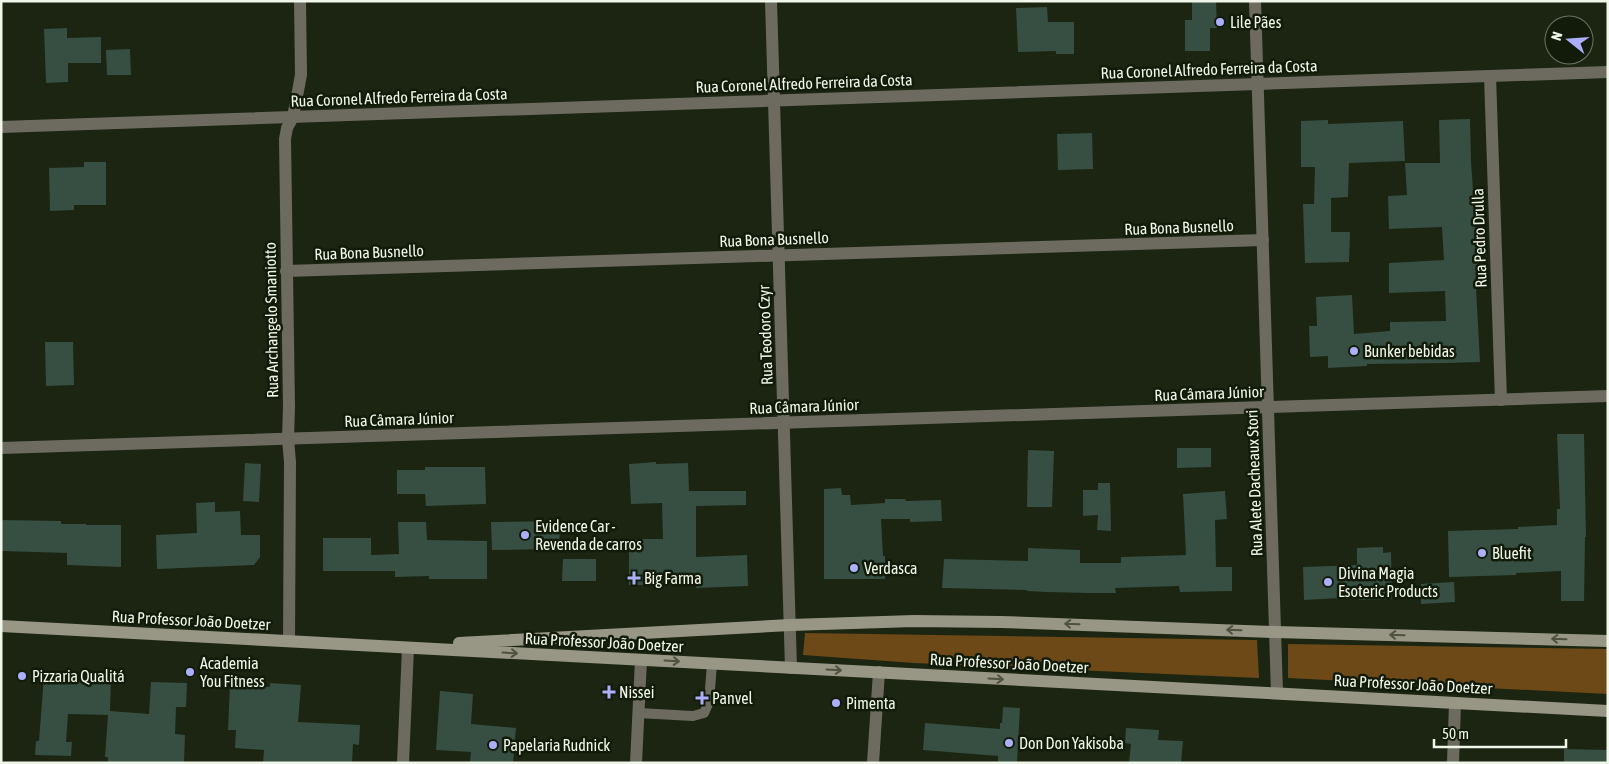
<svg xmlns="http://www.w3.org/2000/svg" width="1609" height="764" viewBox="0 0 1609 764" font-family="'Asap Condensed',sans-serif">
  <style>
    .forest { fill: #6d4917 }
    .building { fill: #364f42 }
    .lines { fill: none; stroke-linecap: round; stroke-linejoin: round }
    .service { stroke: #6d6b60; stroke-width: 10 }
    .minor { stroke: #6d6b60; stroke-width: 12 }
    .secondary { stroke: #989684; stroke-width: 12 }
    .oneway { stroke: #4e5240 }
    .poi-dot { fill: #acaffb; stroke: #121b09; stroke-width: 2 }
    .labels { text-anchor: middle; dominant-baseline: central; stroke-width: 5; stroke-linejoin: round; paint-order: stroke }
    .poi-label { font-size: 16px; fill: #f0f7ea; stroke: #121b09; text-anchor: start }
    .street-label { font-size: 16px; fill: #f0f7ea; stroke: #121b09 }
  </style>
  <rect width="100%" height="100%" fill="#1b2512"/>
  <g class="forest">
    <path d="M805,633L1257,640L1259,678L914,663L803,655Z"/>
    <path d="M1288,644L1608,649V694L1288,678Z"/>
  </g>
  <g class="building">
    <path d="M1192,1H1216L1217,28H1210V51H1185V20H1192Z"/>
    <path d="M1047,7L1048,22H1074V54H1056V51L1018,52L1016,8Z"/>
    <path d="M67,28V38L101,37V63H68V82L46,83L44,29Z"/>
    <path d="M130,49L131,75H107L106,50Z"/>
    <path d="M1470,119L1471,162L1480,288H1476L1480,362L1447,363L1367,364V366L1328,368V356L1310,357L1309,326H1317L1316,297L1352,295L1354,334L1390,331V322L1446,321L1445,291L1389,293V263L1444,260L1442,227L1389,229L1388,196L1407,195L1405,163H1440L1439,120Z"/>
    <path d="M1328,120V124L1403,121L1405,161L1349,163L1348,197L1331,198V232H1350L1349,262L1305,263L1303,204H1314L1315,167H1301V121Z"/>
    <path d="M1092,133L1093,169L1058,170L1057,134Z"/>
    <path d="M84,162H106V205H74V210L50,211L49,168L84,167Z"/>
    <path d="M45,342H73L74,385L46,386Z"/>
    <path d="M1557,434H1584L1586,537H1585L1584,601H1561V571L1516,573V575L1449,577L1448,531L1518,529V527L1557,525V509H1560Z"/>
    <path d="M1177,448H1211V467L1177,468Z"/>
    <path d="M1028,450L1054,451L1052,507H1027Z"/>
    <path d="M656,462V464L688,463L689,491H746V505L696,506V557L747,555L748,586L696,588V585H629V539H663L662,503L631,504L629,464Z"/>
    <path d="M245,463L261,464L259,502L243,501Z"/>
    <path d="M425,467H485L486,504L426,506L425,494H397V470H425Z"/>
    <path d="M1098,483H1110L1111,531L1097,530L1098,515L1083,516V490H1098Z"/>
    <path d="M841,488L842,495H850L851,505L885,503V499H905L906,501L941,500L942,521L910,522V519H881L883,556H885V579H824V489Z"/>
    <path d="M1225,491L1227,519L1215,520L1216,567H1232V591L1180,592L1179,586L1115,588L1116,593H1088L1047,592L1027,591V590L942,588L944,559L1028,561V548L1080,550V563H1121V557L1186,555L1183,494Z"/>
    <path d="M215,502V512L240,511L241,535H260V557L254,565L157,569L156,535L197,533L196,503Z"/>
    <path d="M1,520L61,521V524H86V525H121V567L67,565V553L1,551Z"/>
    <path d="M559,521L560,549L492,550L491,522Z"/>
    <path d="M398,522H426L427,540L487,541V579H429V576L395,577V571H323V538H371V555L399,554Z"/>
    <path d="M1383,547V553L1391,552L1392,599L1359,600V597L1304,600L1303,567L1357,565V548Z"/>
    <path d="M563,559H596V581H562Z"/>
    <path d="M1454,582L1455,602L1421,604V584Z"/>
    <path d="M75,675L111,677L110,711L149,714L151,682L187,683L186,707H176L175,734L185,735L184,763H108V757H105L108,715L68,714L66,742H72L71,756L35,755L36,741H39L44,676L75,678Z"/>
    <path d="M270,683L301,685L298,722L360,725L359,745L353,744L352,763H263L264,750L235,748L236,730H228L230,685L270,687Z"/>
    <path d="M440,691L473,694L471,724L516,728L513,763H470L471,752L436,750Z"/>
    <path d="M1003,707L1020,708L1017,763H998V756L923,750L925,723L1000,729V723H1002Z"/>
    <path d="M1126,728L1159,730L1158,740L1183,741L1181,763H1129L1131,744L1125,743Z"/>
    <path d="M1564,749L1608,750V763H1564Z"/>
  </g>
  <g class="lines">
    <path class="service" d="M638,713L693,716L704,713L709,702L712,664"/>
    <g class="minor">
      <path d="M771,1L791,668"/>
      <path d="M1255,1L1277,693"/>
      <path d="M1490,76L1501,400"/>
      <path d="M1,127L1608,72"/>
      <path d="M286,271L1263,240"/>
      <path d="M1,448L1608,396"/>
      <path d="M289,641L290,462L288,439L289,407L285,139L287,128L293,117L301,75L300,1"/>
      <path d="M403,763L408,648"/>
      <path d="M636,763L641,660"/>
      <path d="M873,763L879,672"/>
      <path d="M1453,763L1455,703"/>
    </g>
    <g class="secondary">
      <path d="M1,626L1608,711"/>
      <path d="M459,643L790,625L914,621L1001,622L1275,632L1608,641"/>
    </g>
  </g>
  <defs><path id="oneway-shaft" d="M-6 0H5M1.5-3L5.5 0L1.5 3" fill="none" stroke-width="1.6" stroke-linecap="round" stroke-linejoin="round" transform="scale(1.25)"/></defs>
  <g class="oneway">
    <use href="#oneway-shaft" transform="translate(1072 624) rotate(-178)"/>
    <use href="#oneway-shaft" transform="translate(1234 630) rotate(-178)"/>
    <use href="#oneway-shaft" transform="translate(1397 635) rotate(-178)"/>
    <use href="#oneway-shaft" transform="translate(1559 639) rotate(-178)"/>
    <use href="#oneway-shaft" transform="translate(510 653) rotate(3)"/>
    <use href="#oneway-shaft" transform="translate(672 661) rotate(3)"/>
    <use href="#oneway-shaft" transform="translate(834 670) rotate(3)"/>
    <use href="#oneway-shaft" transform="translate(996 679) rotate(3)"/>
  </g>
  <g class="poi-dot">
    <circle cx="1220" cy="22" r="5"/>
    <circle cx="1354" cy="351" r="5"/>
    <circle cx="525" cy="535" r="5"/>
    <circle cx="1482" cy="553" r="5"/>
    <circle cx="854" cy="568" r="5"/>
    <path d="M631.5 570.5h5v5h5v5h-5v5h-5v-5h-5v-5h5z"/>
    <circle cx="1328" cy="582" r="5"/>
    <circle cx="190" cy="672" r="5"/>
    <circle cx="22" cy="676" r="5"/>
    <path d="M606.5 684.5h5v5h5v5h-5v5h-5v-5h-5v-5h5z"/>
    <path d="M699.5 690.5h5v5h5v5h-5v5h-5v-5h-5v-5h5z"/>
    <circle cx="836" cy="703" r="5"/>
    <circle cx="1009" cy="743" r="5"/>
    <circle cx="493" cy="745" r="5"/>
  </g>
  <g class="labels">
    <g class="poi-label">
      <text x="1230" y="22">Lile Pães</text>
      <text x="1364" y="351">Bunker bebidas</text>
      <text x="535" y="526">Evidence Car -<tspan x="535" dy="18">Revenda de carros</tspan></text>
      <text x="1492" y="553">Bluefit</text>
      <text x="864" y="568">Verdasca</text>
      <text x="1338" y="573">Divina Magia<tspan x="1338" dy="18">Esoteric Products</tspan></text>
      <text x="644" y="578">Big Farma</text>
      <text x="200" y="663">Academia<tspan x="200" dy="18">You Fitness</tspan></text>
      <text x="32" y="676">Pizzaria Qualitá</text>
      <text x="619" y="692">Nissei</text>
      <text x="712" y="698">Panvel</text>
      <text x="846" y="703">Pimenta</text>
      <text x="1019" y="743">Don Don Yakisoba</text>
      <text x="503" y="745">Papelaria Rudnick</text>
    </g>
    <g class="street-label">
      <text transform="translate(1209 69) rotate(-2)">Rua Coronel Alfredo Ferreira da Costa</text>
      <text transform="translate(804 83) rotate(-2)">Rua Coronel Alfredo Ferreira da Costa</text>
      <text transform="translate(399 97) rotate(-2)">Rua Coronel Alfredo Ferreira da Costa</text>
      <text transform="translate(1179 227) rotate(-2)">Rua Bona Busnello</text>
      <text transform="translate(1479 238) rotate(-92)">Rua Pedro Drulla</text>
      <text transform="translate(774 239) rotate(-2)">Rua Bona Busnello</text>
      <text transform="translate(369 252) rotate(-2)">Rua Bona Busnello</text>
      <text transform="translate(271 320) rotate(-91)">Rua Archangelo Smaniotto</text>
      <text transform="translate(765 335) rotate(-92)">Rua Teodoro Czyr</text>
      <text transform="translate(1209 393) rotate(-2)">Rua Câmara Júnior</text>
      <text transform="translate(804 406) rotate(-2)">Rua Câmara Júnior</text>
      <text transform="translate(399 419) rotate(-2)">Rua Câmara Júnior</text>
      <text transform="translate(1254 483) rotate(-92)">Rua Alete Dacheaux Stori</text>
      <text transform="translate(191 620) rotate(3)">Rua Professor João Doetzer</text>
      <text transform="translate(604 642) rotate(3)">Rua Professor João Doetzer</text>
      <text transform="translate(1009 663) rotate(3)">Rua Professor João Doetzer</text>
      <text transform="translate(1413 684) rotate(3)">Rua Professor João Doetzer</text>
    </g>
  </g>
  <rect width="1609" height="764" fill="none" stroke="#f0f7ea" stroke-width="5"/>
  <g transform="translate(1569 40) rotate(287)"><circle r="24" fill="#121b09" stroke="#6b7363"/>
  <path d="M0-4L9 19L0 12L-9 19Z" fill="#acaffb"/>
  <text y="-8" font-size="14" font-weight="bold" text-anchor="middle" fill="#f0f7ea">N</text>
  </g>
  <path d="M1434 739v8h132v-8" fill="none" stroke="#f0f7ea" stroke-width="2.5"/>
  <text x="1442" y="739" font-size="15" fill="#f0f7ea" stroke="#121b09" stroke-width="4" paint-order="stroke">50 m</text>
</svg>
